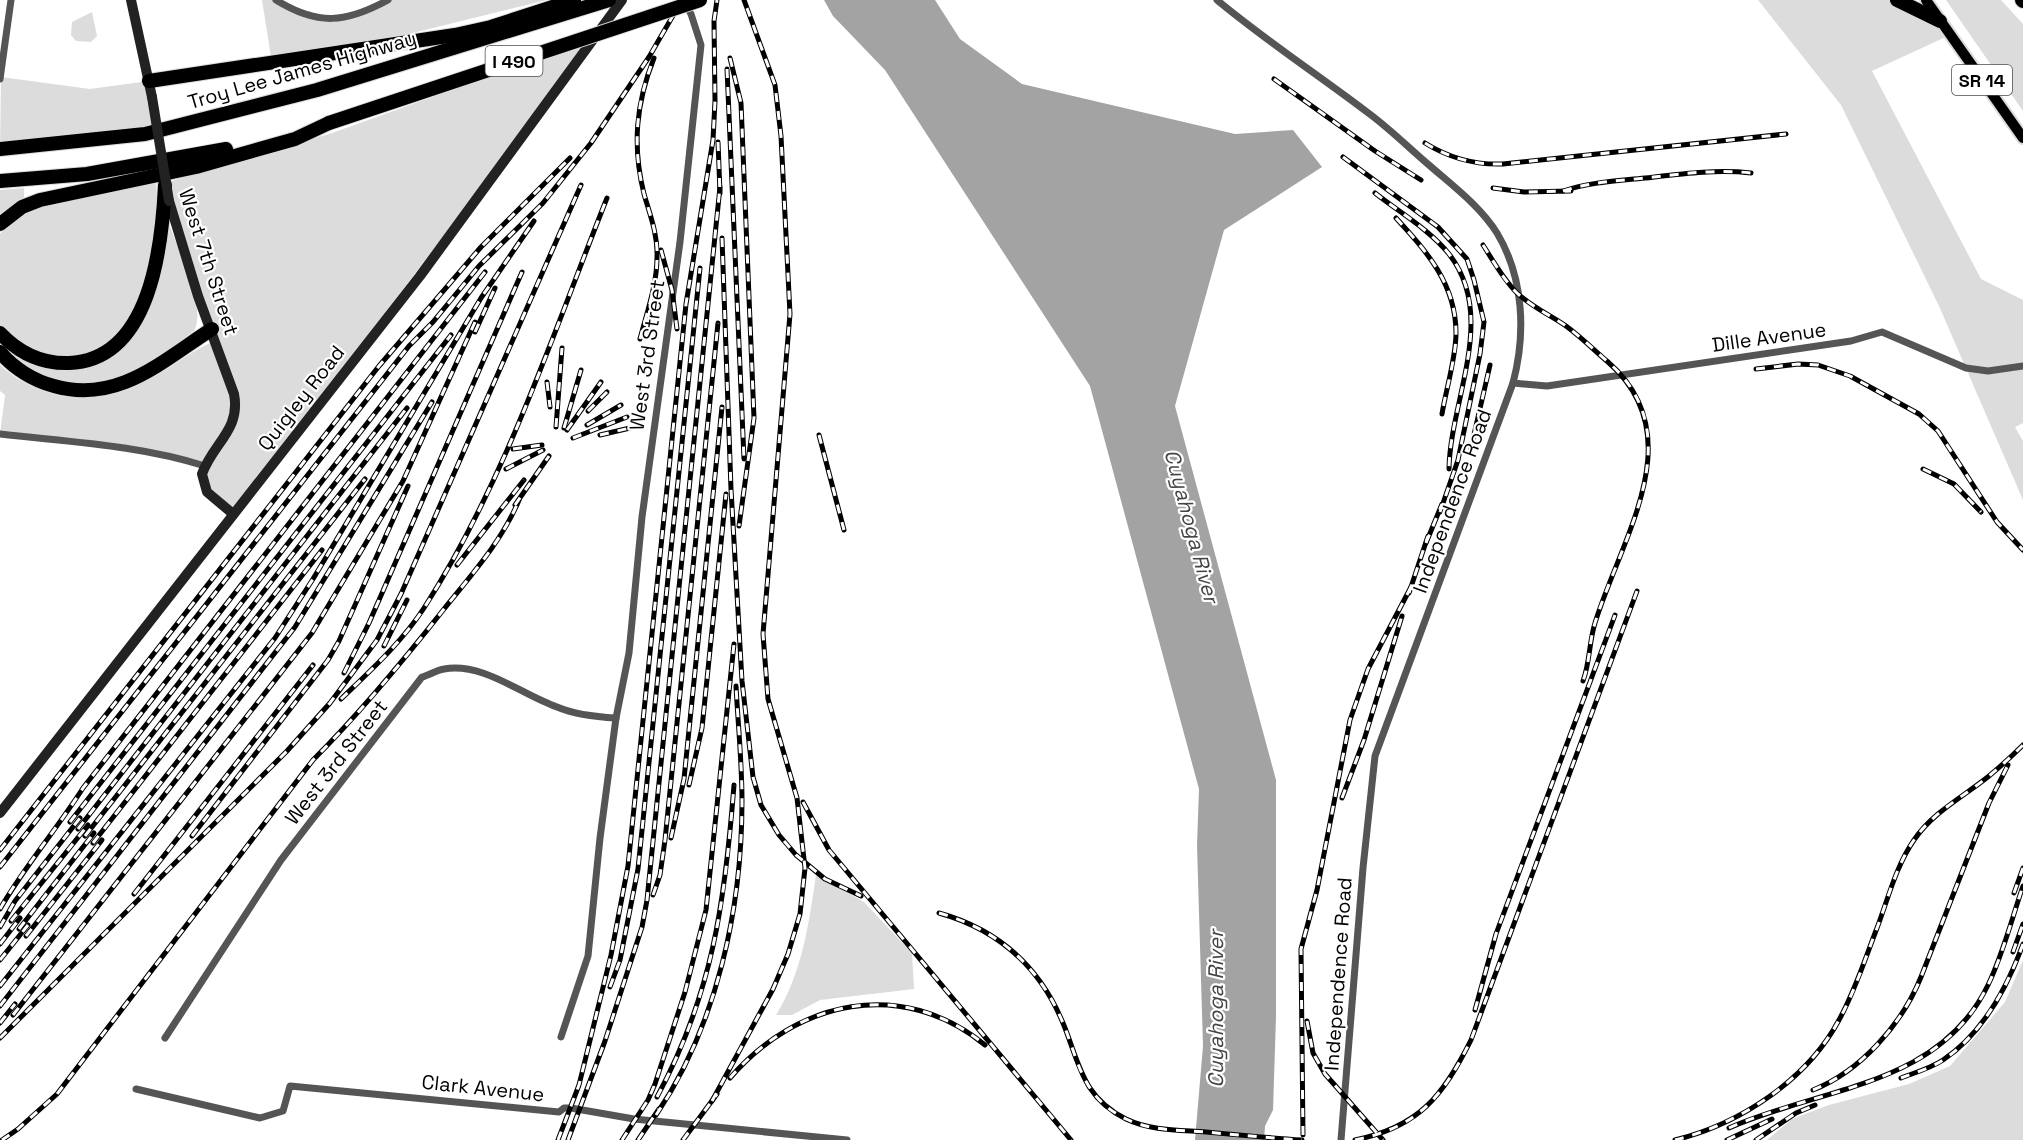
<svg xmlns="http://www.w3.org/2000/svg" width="2023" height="1140" viewBox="0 0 2023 1140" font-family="'Space Grotesk',sans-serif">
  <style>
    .green { fill: #dcdcdc }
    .water { fill: #a3a3a3 }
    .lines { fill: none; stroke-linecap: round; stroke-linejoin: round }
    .primary-casing { stroke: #dbdbdb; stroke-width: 14 }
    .highway-casing { stroke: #dbdbdb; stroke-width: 16 }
    .street { stroke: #555; stroke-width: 7 }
    .secondary { stroke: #222; stroke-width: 10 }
    .primary { stroke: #000; stroke-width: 10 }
    .highway { stroke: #000; stroke-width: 14 }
    .rail-casing { stroke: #000; stroke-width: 5 }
    .rail { stroke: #fff; stroke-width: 3; stroke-dasharray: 9; stroke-linecap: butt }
    .highway-bridge-casing { stroke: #dbdbdb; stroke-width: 16; stroke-linecap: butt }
    .secondary-bridge { stroke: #222; stroke-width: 10 }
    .highway-bridge { stroke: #000; stroke-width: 14 }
    .labels { text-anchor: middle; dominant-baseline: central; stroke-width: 4.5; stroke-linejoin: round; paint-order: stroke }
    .shield { fill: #fff; stroke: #4c4c4c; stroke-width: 1.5 }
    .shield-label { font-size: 18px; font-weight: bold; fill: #000 }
    .street-label { font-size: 20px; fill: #000; stroke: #fff }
    .water-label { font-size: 21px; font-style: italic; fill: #444; stroke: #fff }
  </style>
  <rect width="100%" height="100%" fill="#fff"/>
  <g class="green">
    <path d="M262,0H276L295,12L336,19L388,0H547L380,41L272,63Z"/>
    <path d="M1758,0H1897L1940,21L1950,35L1872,71L1981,279L2023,300V423L2015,427L2023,441V500L1939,306L1841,105Z"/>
    <path d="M1946,0H2001L2023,24V111Z"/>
    <path d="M92,12L97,36L91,42L76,41L71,35L72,22Z"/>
    <path d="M594,39L232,513L215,501L204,466L170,455L0,434L5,395L0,391V365C36,399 91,407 136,386C165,373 187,353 216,340L165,183L332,133Z"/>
    <path d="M1,77L90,89L149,81L157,133L0,151Z"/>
    <path d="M156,183C161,246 142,361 59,356C37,355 14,344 0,326V234C5,228 10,221 16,217C47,196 118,190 156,183Z"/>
    <path d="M24,188V198L0,214V190Z"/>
    <path d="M169,224C178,249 207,308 194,331C170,348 147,368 120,379C78,396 31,377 1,346L4,344L54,367L127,340Z"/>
    <path d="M816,875L864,902L912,953L914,989L820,1000L792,1015H776C802,974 809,923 816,875Z"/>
    <path d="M2023,960V1140H1767L1792,1119L1829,1105L1909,1084L1950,1066L2005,1002Z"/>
  </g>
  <path class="water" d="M824,0H935L960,39L1022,84L1235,134L1293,130L1322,167L1224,230L1175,406L1276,780V1016L1273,1110L1265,1126L1264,1140H1195L1203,1046L1197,845L1199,789L1090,386L885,70L833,16Z"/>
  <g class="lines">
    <defs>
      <path id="primary" d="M1926,0L2023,138"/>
      <g id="highway">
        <path d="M1897,0L1940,21"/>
        <path d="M2022,0L2023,1"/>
        <path d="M149,81L455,35L491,27L574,0"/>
        <path d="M0,149L145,134L317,90L609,0"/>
        <path d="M0,181L87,174L226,149"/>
        <path d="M0,224L22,207L40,200L196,167L295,139L329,123"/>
        <path d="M0,333C19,353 41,364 69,363C151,360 162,246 165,185"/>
        <path d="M0,352C13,368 34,381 54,386C118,404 162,361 212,329"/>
      </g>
    </defs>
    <use href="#primary" class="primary-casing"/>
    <use href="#highway" class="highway-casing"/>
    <g class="street">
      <path d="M276,0C318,26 346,23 388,0"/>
      <path d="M1217,0C1265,40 1317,74 1367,112C1389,128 1409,148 1429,165C1453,186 1480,206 1497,233C1524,278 1526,334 1513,383L1375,756L1363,868L1341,1140"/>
      <path d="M0,79L11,0"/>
      <path d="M1513,383L1547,386L1851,341L1882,332L1966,368L1988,371L2023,366"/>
      <path d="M0,434C69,442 139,445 205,466"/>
      <path d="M561,1037L588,956L600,838L616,718L629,653L642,517L680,242L701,45L691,14L685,4"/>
      <path d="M165,1038L281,860L422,677C429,675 437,670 444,669C483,662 522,695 557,707C576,715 596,717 616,718"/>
      <path d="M136,1089L260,1118L283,1111L290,1086L559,1112L564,1108H571L634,1119L847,1140"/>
    </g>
    <g class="secondary">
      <path d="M131,0L152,97"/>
      <path d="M169,201L198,296L234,394C241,430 213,443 202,474L207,492L232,513"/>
      <path d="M0,813L420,276L622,0"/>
    </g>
    <use href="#primary" class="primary"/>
    <use href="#highway" class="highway"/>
    <defs>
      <g id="rail">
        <path d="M730,58L741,103L754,418L739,526"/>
        <path d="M727,69L744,459"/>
        <path d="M1274,79L1375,151L1421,180"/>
        <path d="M718,142L720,193"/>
        <path d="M1425,143C1449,158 1474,165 1503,164L1786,134"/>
        <path d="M1343,157L1438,227L1467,259L1474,280L1484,322L1480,354L1458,460L1440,512"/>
        <path d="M1493,188L1524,192L1571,191"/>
        <path d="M1563,191C1590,182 1617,181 1645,178C1680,174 1716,169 1751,173"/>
        <path d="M1375,193C1399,212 1430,230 1449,254C1498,317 1450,400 1449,469"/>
        <path d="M1396,218C1427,252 1456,284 1456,333C1456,358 1446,389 1442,414"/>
        <path d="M722,238L731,489L742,681L753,777L761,805L779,835L796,855L825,879L861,896"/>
        <path d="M1483,245C1494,262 1503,279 1517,293C1532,307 1550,315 1566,326C1581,337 1594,350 1608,362C1693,436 1621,538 1595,623C1589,642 1590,662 1583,681"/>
        <path d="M661,250L672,290L677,329"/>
        <path d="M475,332L495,288"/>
        <path d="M640,339C647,312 657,285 657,257C658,235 650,215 644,194C632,146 636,103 654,58"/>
        <path d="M1756,369L1798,364L1818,365L1850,376L1919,414L1938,431L1997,522L2023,550"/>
        <path d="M547,382L550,407"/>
        <path d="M588,411L607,392"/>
        <path d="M587,425L621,405"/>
        <path d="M556,427L562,348"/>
        <path d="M564,428L581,370"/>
        <path d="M567,430L601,382"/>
        <path d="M600,435L630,428"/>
        <path d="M819,435L844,530"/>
        <path d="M573,438L627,417"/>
        <path d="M513,449L542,445"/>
        <path d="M1470,452L1490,365"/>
        <path d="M506,469L543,450"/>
        <path d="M1923,469L1954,484L1981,512"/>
        <path d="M515,505L549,456"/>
        <path d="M1426,543L1442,504"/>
        <path d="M457,565L524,480"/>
        <path d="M1409,593L1428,536"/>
        <path d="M384,646L407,600"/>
        <path d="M344,673L369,623L522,272"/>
        <path d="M341,699C370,671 402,642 424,608C505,482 552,336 607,198"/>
        <path d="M689,785L702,728L726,494"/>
        <path d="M1342,798L1364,740L1402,616"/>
        <path d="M803,802L829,850L1071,1140"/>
        <path d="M70,822L451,335"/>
        <path d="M78,829L407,408"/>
        <path d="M85,836L365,479"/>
        <path d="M192,836L328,660L339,641L408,486"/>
        <path d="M671,838L684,779L722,407"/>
        <path d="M93,843L322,550"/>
        <path d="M0,850L379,366L481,247L570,158"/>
        <path d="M0,867L409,346L433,322L479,266L543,203L591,143L649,57L682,0"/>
        <path d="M2014,893L2023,868"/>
        <path d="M134,894L313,665"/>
        <path d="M653,895L660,875L665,840L718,323"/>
        <path d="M0,909C24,867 57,829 83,788L485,272"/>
        <path d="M939,913C1000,930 1042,969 1065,1028C1080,1067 1084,1098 1126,1119C1151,1131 1180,1130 1206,1132C1238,1135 1270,1138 1302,1140"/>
        <path d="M11,921L88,825"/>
        <path d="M0,927L15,901L80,818"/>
        <path d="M19,929L94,833"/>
        <path d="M26,936L102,840"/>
        <path d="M0,944L20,918"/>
        <path d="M2013,952L2023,924"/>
        <path d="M0,960L28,925"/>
        <path d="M0,986L275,638L313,579L481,298L534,221"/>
        <path d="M610,987L620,960L638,869L700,268"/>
        <path d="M0,1006L295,627L432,402"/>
        <path d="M1475,1010L1496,934L1615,615"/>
        <path d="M13,1015L312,633L403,481L475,322"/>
        <path d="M1307,1021L1313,1053L1325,1074L1383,1140"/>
        <path d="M0,1023L15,1004"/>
        <path d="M0,1038L287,751L330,703L377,640L401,594L581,185"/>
        <path d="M730,1078C797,1000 902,977 985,1045"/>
        <path d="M1901,1078C1914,1073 1931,1068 1943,1060C1982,1034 2007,988 2023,944"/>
        <path d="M1813,1090C1861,1071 1902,1024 1921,977L1989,803L2008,765"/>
        <path d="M657,1097C713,993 725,901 734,785"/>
        <path d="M712,1101L773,989L788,954L800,914L805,868L797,798L768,699L763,634L790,314L781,136L775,85L744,0"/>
        <path d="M656,1115C717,1025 742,909 742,801C742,763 738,724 736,686"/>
        <path d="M1729,1128C1821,1087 1939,1087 1988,985C2003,954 2012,918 2023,886"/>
        <path d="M1303,1135L1301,949L1317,890L1350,720L1368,669L1411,587"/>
        <path d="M2,1140L18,1129L57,1094L313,760C360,713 403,661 444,609C472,574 502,541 519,500"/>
        <path d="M558,1140L579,1085L611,955L628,866L686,304L713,140L715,101L714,21L717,0"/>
        <path d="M568,1140L605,1041L642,927L647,900L720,187"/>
        <path d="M622,1140L648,1100L655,1084L685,992L706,910L734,644"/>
        <path d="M638,1140L659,1109"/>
        <path d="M683,1140L717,1094"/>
        <path d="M1355,1140C1419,1127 1443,1096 1471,1040L1637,591"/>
        <path d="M1675,1140C1740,1124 1807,1080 1839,1020C1855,991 1865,959 1877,928C1888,899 1896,866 1914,840C1933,812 1963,797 1989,776C2001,766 2012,756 2023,745"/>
        <path d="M1727,1140L1772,1119"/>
        <path d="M1756,1140L1796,1113L1815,1105"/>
      </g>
    </defs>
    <use href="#rail" class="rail-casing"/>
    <use href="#rail" class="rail"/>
    <defs>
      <path id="highway-bridge" d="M329,123L700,0"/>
    </defs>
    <use href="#highway-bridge" class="highway-bridge-casing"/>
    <path class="secondary-bridge" d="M152,97L169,201"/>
    <use href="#highway-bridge" class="highway-bridge"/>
  </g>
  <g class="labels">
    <g class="shield">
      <rect x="485.5" y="46" width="57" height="30" rx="4.5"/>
      <rect x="1952" y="65" width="60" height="30" rx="4.5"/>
    </g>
    <g class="shield-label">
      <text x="514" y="61">I 490</text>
      <text x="1982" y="80">SR 14</text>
    </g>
    <g class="street-label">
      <text transform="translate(302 70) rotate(-16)">Troy Lee James Highway</text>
      <text transform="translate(209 262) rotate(72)">West 7th Street</text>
      <text transform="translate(1769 337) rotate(-8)">Dille Avenue</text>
      <text transform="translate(647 355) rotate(-82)">West 3rd Street</text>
      <text transform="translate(301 398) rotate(-52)">Quigley Road</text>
      <text transform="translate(1452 501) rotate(-70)">Independence Road</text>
      <text transform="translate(336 762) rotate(-52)">West 3rd Street</text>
      <text transform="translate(1338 974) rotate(-86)">Independence Road</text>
      <text transform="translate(483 1088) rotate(6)">Clark Avenue</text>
    </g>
    <g class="water-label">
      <text transform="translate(1192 526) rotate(75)">Cuyahoga River</text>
      <text transform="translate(1215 1009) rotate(-90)">Cuyahoga River</text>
    </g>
  </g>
</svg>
